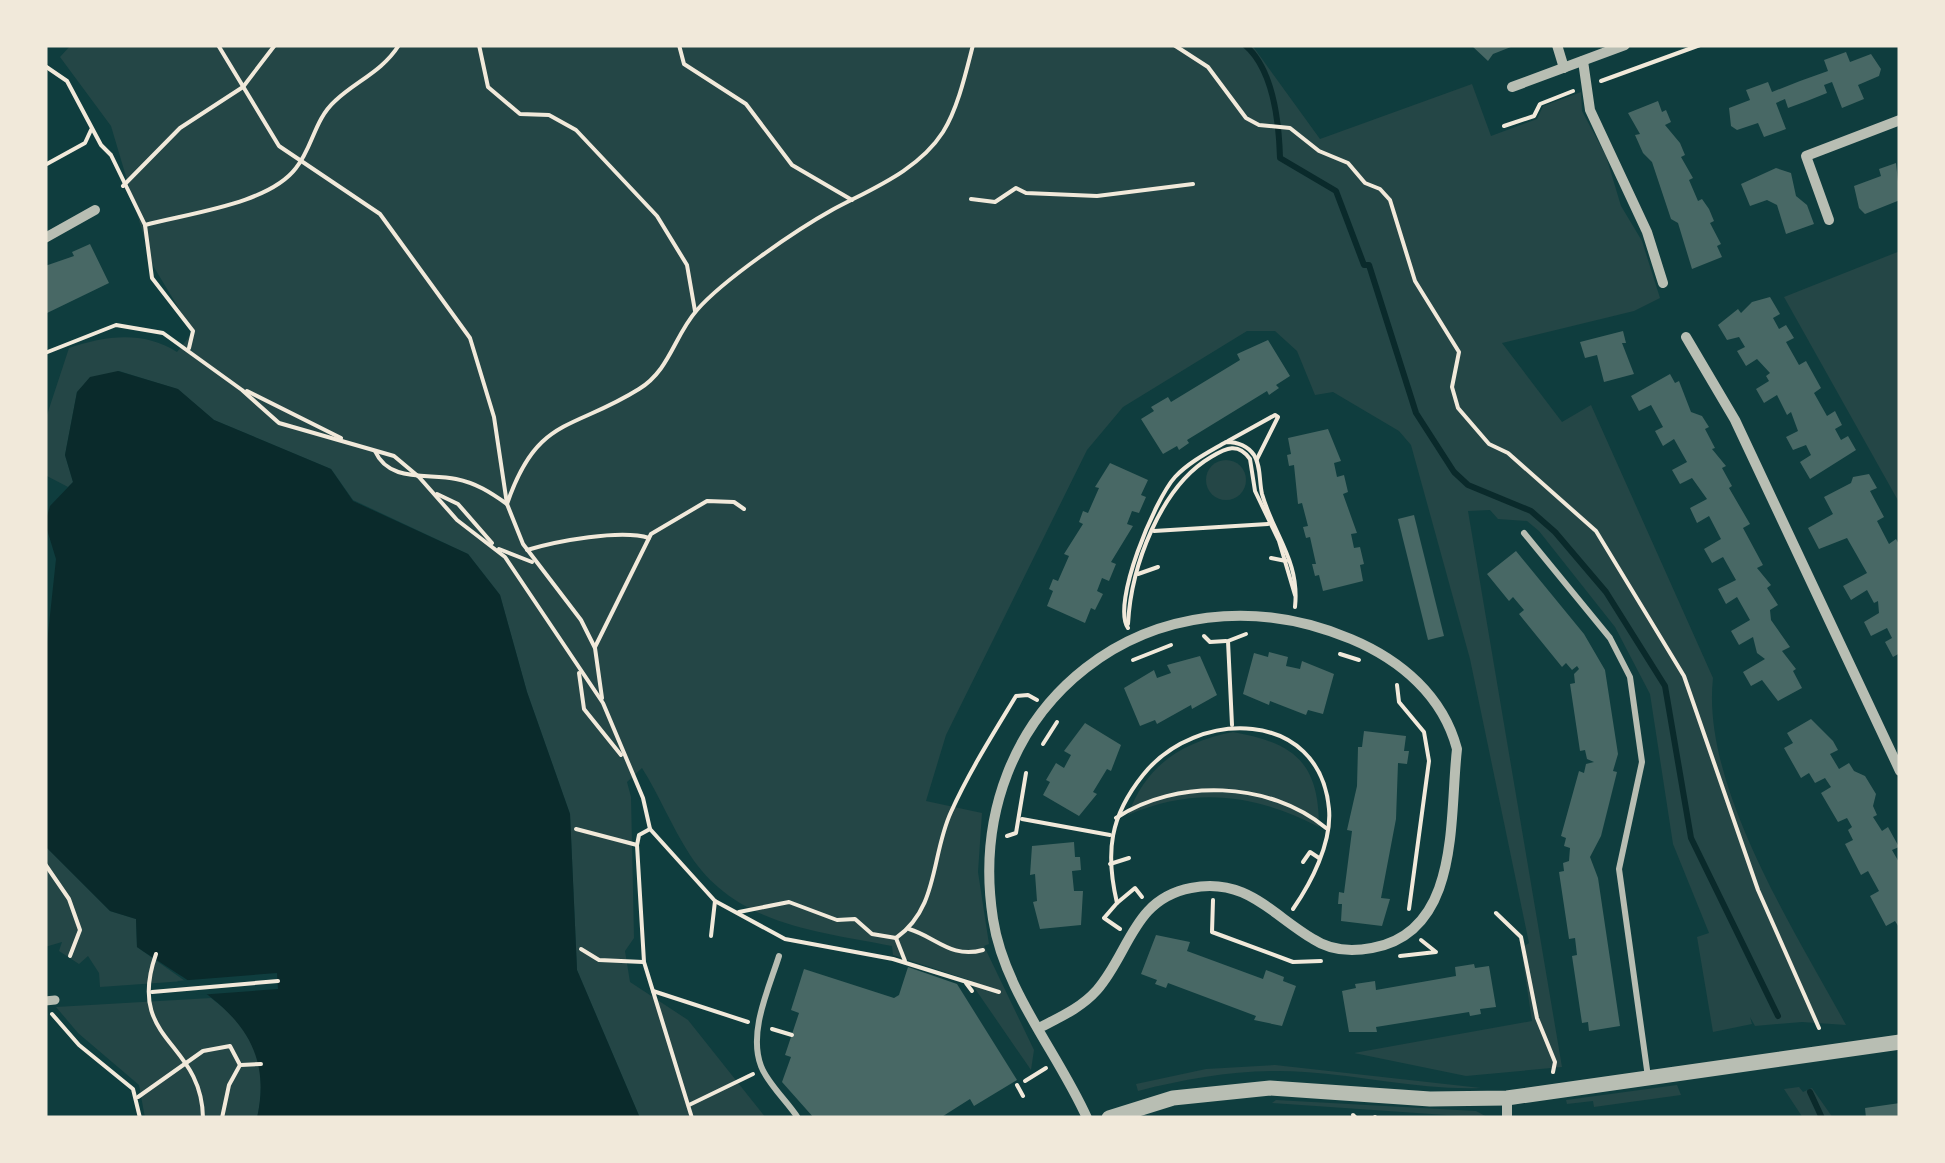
<svg xmlns="http://www.w3.org/2000/svg" width="1945" height="1163" viewBox="0 0 1945 1163" font-family="'Public Sans',sans-serif">
  <style>
    .green { fill: #244646 }
    .water { fill: #0a2a2b }
    .pier { fill: #0f3d3e }
    .lines { fill: none; stroke-linecap: round; stroke-linejoin: round }
    .stream { stroke: #0a2a2b; stroke-width: 6 }
    .building { fill: #486865 }
    .path { stroke: #f1e9da; stroke-width: 4 }
    .service { stroke: #b8beb3; stroke-width: 6 }
    .pedestrian { stroke: #b8beb3; stroke-width: 9 }
    .minor { stroke: #b8beb3; stroke-width: 10 }
    .tertiary { stroke: #b8beb3; stroke-width: 15 }
  </style>
  <rect width="100%" height="100%" fill="#0f3d3e"/>
  <g class="green">
    <path d="M71,45H1252L1320,139L1472,84L1491,136L1537,119L1543,106L1581,92L1582,111L1606,156L1621,206L1642,241L1660,298L1634,311L1502,343L1562,422L1591,405L1713,678C1701,786 1795,931 1846,1025L1802,1022L1755,1026L1750,1017L1752,1024L1713,1032L1697,937L1709,933L1673,844L1650,694L1615,627L1539,531L1527,521L1498,519L1490,510L1468,511L1562,1067L1466,1076L1354,1053L1532,1021L1521,948L1529,943L1470,659L1411,445L1399,431L1333,392L1315,395L1297,351L1275,331H1247L1123,407L1087,450L946,735L926,801L982,813L978,872L989,944L984,946L1034,1050L1031,1070L969,980L893,955L892,946C816,931 736,925 690,855C672,827 659,795 642,768L627,782L631,797L634,938L625,951L630,982L688,1020L766,1118H640L577,970L570,814L527,692L500,595L468,554L353,500L331,469L214,420L177,389L119,371L77,392L65,455L73,482L68,487L45,475V421L69,348C104,336 143,330 177,352L193,332L152,264L111,126L60,57Z"/>
    <path d="M1900,251V504L1784,297Z"/>
    <circle cx="1226" cy="480" r="20"/>
    <path d="M1233,732C1293,743 1319,761 1319,827C1255,794 1195,786 1128,815C1146,765 1182,742 1233,732Z"/>
    <path d="M45,846L110,911L136,919L137,947L185,981L100,987L99,973L88,956L79,964L59,951L62,942L45,947Z"/>
    <path d="M211,998C254,1030 269,1066 257,1118H145L139,1085L78,1033L56,1007Z"/>
    <path d="M1275,1065L1481,1088C1421,1090 1364,1076 1305,1072C1249,1068 1193,1077 1138,1091L1136,1084L1206,1069Z"/>
    <path d="M1677,1085L1681,1095L1594,1107L1593,1101L1567,1104L1566,1100Z"/>
    <path d="M1799,1087L1803,1092L1812,1088L1833,1118H1803L1784,1089Z"/>
    <path d="M1276,1100L1476,1111L1489,1118L1272,1103Z"/>
  </g>
  <path class="water" d="M118,371L178,389L214,420L331,469L353,501L468,554L500,595L527,692L570,814L577,970L640,1118H257C278,1024 203,992 137,947L136,919L110,911L45,846V662L56,559L45,523L50,506L73,482L65,455L77,392L90,377Z"/>
  <path class="pier" d="M277,973L278,989L198,995L177,981Z"/>
  <g class="lines">
    <g class="stream">
      <path d="M1245,45C1274,70 1279,122 1280,158L1336,191L1364,265H1369L1416,413L1454,472L1468,485L1531,511L1555,532L1606,592L1665,686L1691,838L1778,1016"/>
      <path d="M1810,1092L1822,1118"/>
    </g>
  </g>
  <g class="building">
    <path d="M1471,45H1516L1493,54L1488,61Z"/>
    <path d="M1846,52L1850,62L1871,54L1881,69L1879,76L1858,85L1864,99L1842,108L1832,82L1824,85L1827,93L1807,101L1788,108L1785,99L1776,103L1786,129L1764,137L1758,123L1737,130L1731,126L1729,108L1750,100L1746,90L1768,82L1772,92L1800,81L1828,71L1824,60Z"/>
    <path d="M1658,101L1662,112L1666,110L1671,122L1665,125L1680,143L1685,155L1681,157L1693,178L1689,180L1698,201L1702,199L1709,209L1714,221L1710,223L1721,244L1717,246L1722,257L1692,269L1678,223L1671,219L1652,162L1643,153L1635,135L1640,134L1628,113Z"/>
    <path d="M1896,163L1900,200L1865,214L1859,208L1854,186L1881,176L1879,169Z"/>
    <path d="M1776,168L1791,173L1796,196L1807,205L1814,224L1786,234L1777,205L1767,200L1750,206L1741,184Z"/>
    <path d="M90,244L109,283L45,314V266L74,256L72,252Z"/>
    <path d="M1770,297L1780,314L1773,318L1779,329L1786,325L1794,338L1786,342L1799,365L1806,361L1821,388L1814,393L1827,416L1835,411L1842,425L1835,429L1841,440L1848,436L1856,450L1810,479L1800,462L1811,455L1806,445L1793,450L1786,437L1798,431L1791,412L1787,415L1777,395L1764,403L1756,389L1769,381L1766,376L1770,373L1757,359L1746,366L1737,351L1745,347L1739,337L1727,340L1718,325L1738,309L1741,313L1752,302Z"/>
    <path d="M1623,331L1626,343H1622L1634,374L1604,382L1597,355L1585,358L1580,342Z"/>
    <path d="M1268,340L1290,376L1276,385L1279,388L1269,395L1267,391L1187,440L1189,443L1179,450L1177,446L1163,454L1141,419L1154,411L1151,407L1168,397L1171,402L1240,360L1237,354Z"/>
    <path d="M1670,374L1675,383L1679,381L1691,412L1702,416L1709,427L1705,429L1715,448L1712,449L1726,466L1722,468L1732,486L1729,488L1750,524L1743,528L1763,565L1757,568L1771,585L1767,588L1778,605L1770,610L1771,620L1790,647L1782,651L1796,669L1793,671L1802,688L1778,701L1762,680L1751,686L1743,672L1765,659L1757,653L1753,637L1739,645L1731,631L1750,620L1737,597L1726,604L1718,589L1736,580L1723,557L1712,563L1704,549L1721,539L1709,516L1697,523L1690,508L1707,499L1692,478L1680,484L1672,470L1687,462L1674,439L1663,446L1655,431L1663,427L1651,405L1639,411L1631,396Z"/>
    <path d="M1328,429L1341,461L1334,463L1337,477L1344,475L1348,492L1343,494L1357,533L1351,534L1354,548L1360,547L1364,564L1360,565L1363,581L1323,591L1319,575L1315,576L1312,564H1316L1310,537L1306,538L1303,527L1308,526L1302,503L1298,504L1294,465L1289,466L1287,455L1291,454L1288,438Z"/>
    <path d="M1110,463L1148,480L1141,495L1146,497L1139,513L1132,511L1127,524L1133,526L1111,562L1116,564L1109,581L1102,578L1097,591L1103,594L1095,610L1091,608L1085,623L1047,606L1053,591L1049,589L1053,579L1058,581L1069,556L1064,554L1083,524L1079,522L1083,511L1088,513L1099,488L1095,487Z"/>
    <path d="M1869,474L1877,488L1870,491L1884,517L1877,521L1889,544L1896,539L1900,546V653L1893,657L1885,642L1892,638L1887,628L1871,636L1864,622L1879,613L1878,601L1874,603L1867,590L1851,600L1843,586L1867,573L1847,538L1819,549L1808,528L1833,514L1824,497L1851,483L1853,477Z"/>
    <path d="M1414,515L1444,636L1428,640L1398,519Z"/>
    <path d="M1516,551L1584,634L1605,670L1618,754L1613,771L1617,772L1601,836L1590,857L1598,878L1620,1026L1589,1031L1588,1022L1582,1023L1572,956L1577,955L1575,938L1569,939L1559,872L1564,871L1563,863L1569,861L1570,848L1564,846L1566,838L1561,836L1579,771L1584,773L1586,764L1594,762L1587,759L1585,750L1580,751L1570,684L1575,683L1574,674L1579,669L1577,666L1572,670L1566,663L1562,667L1519,614L1524,610L1513,597L1509,601L1487,574Z"/>
    <path d="M1269,652L1288,657L1286,666L1300,669L1302,661L1334,674L1323,714L1308,710L1306,715L1270,701L1269,705L1243,694L1254,653L1268,657Z"/>
    <path d="M1200,656L1217,695L1192,709L1191,705L1157,724L1155,720L1140,726L1124,688L1154,670L1157,678L1171,673L1167,665Z"/>
    <path d="M1811,719L1833,741L1838,750L1830,754L1839,769L1849,763L1854,771L1865,776L1876,794L1873,806L1877,815L1873,817L1882,831L1888,827L1899,847L1892,850L1900,864V929L1895,921L1886,926L1870,896L1879,891L1868,871L1861,875L1845,844L1853,840L1848,830L1852,827L1847,818L1838,822L1821,793L1831,787L1825,778L1815,783L1809,773L1801,778L1784,748L1793,743L1787,733Z"/>
    <path d="M1085,723L1121,745L1111,771L1107,769L1093,792L1097,794L1079,816L1043,795L1050,782L1046,780L1056,763L1064,768L1071,755L1064,751Z"/>
    <path d="M1364,731L1406,736L1404,751H1409L1407,764L1398,763L1396,819L1381,898L1390,899L1382,926L1341,921L1342,904H1338L1339,892L1344,893L1352,831L1347,830L1357,786L1358,747H1362Z"/>
    <path d="M1074,842L1075,857H1080L1081,870L1072,871L1074,891H1083L1081,925L1040,929L1033,902L1037,901L1035,874L1030,875L1032,846Z"/>
    <path d="M1156,935L1190,942L1187,951L1263,979L1266,970L1284,977L1283,981L1296,986L1282,1026L1254,1020L1256,1016L1168,983L1166,988L1155,984L1157,980L1141,974Z"/>
    <path d="M1474,964L1475,968L1489,966L1496,1007L1480,1009L1481,1014L1470,1016L1469,1012L1376,1027L1377,1032H1349L1342,991L1356,988L1355,984L1375,981L1376,990L1456,976L1455,967Z"/>
    <path d="M908,967L957,984L1017,1080L974,1106L970,1099L940,1118H814L782,1082L791,1057L785,1055L799,1013L791,1010L804,969L894,998L899,995Z"/>
    <path d="M1900,1103V1118H1866L1865,1108Z"/>
  </g>
  <g class="lines">
    <g class="path">
      <path d="M218,45L279,146L380,214L470,338L494,417L507,504L523,544L581,620L595,648L602,698"/>
      <path d="M479,45L488,87L520,114L549,115L576,130L657,216L687,265L695,311"/>
      <path d="M679,45L684,64L746,104L792,165L852,200"/>
      <path d="M1174,45L1208,67L1246,118L1259,125L1290,128L1319,151L1348,163L1365,183L1380,189L1390,200L1415,281L1459,352L1452,387L1458,408L1489,444L1508,453L1596,531L1684,676L1758,890L1819,1028"/>
      <path d="M45,46L47,45"/>
      <path d="M45,66L67,81L101,145L111,155L145,225L152,278L193,331L189,348"/>
      <path d="M1601,81L1700,45"/>
      <path d="M1504,126L1534,116L1540,104L1573,91"/>
      <path d="M45,165L85,143L91,130"/>
      <path d="M123,186L180,128L243,87L275,45"/>
      <path d="M971,199L995,202L1016,188L1026,193L1097,196L1193,184"/>
      <path d="M145,225C189,213 269,204 296,168C313,147 314,120 335,101C356,81 382,72 399,45"/>
      <path d="M45,353L116,325L163,333L242,390L279,423L394,456L419,477L457,520L505,557L603,703L643,798L650,829L715,901L785,939L893,959L999,992"/>
      <path d="M247,391L341,438"/>
      <path d="M1228,441L1275,415L1278,417L1257,459"/>
      <path d="M375,451C389,483 428,473 456,479C476,483 490,492 507,504C537,416 572,431 639,389C670,370 674,336 697,310C723,280 796,230 832,210C871,189 918,171 943,132C958,108 966,72 973,45"/>
      <path d="M437,494L458,504L492,543"/>
      <path d="M1154,531L1268,524"/>
      <path d="M499,549L532,562"/>
      <path d="M527,550C557,541 621,529 649,538"/>
      <path d="M1271,558L1286,561"/>
      <path d="M1138,574L1158,567"/>
      <path d="M1128,624C1131,567 1160,487 1211,457C1226,448 1238,442 1250,459L1255,491L1279,541L1295,595"/>
      <path d="M1128,628C1111,604 1155,499 1175,477C1189,462 1209,452 1226,442C1237,442 1247,445 1254,455C1261,466 1259,481 1262,494C1274,536 1300,561 1295,607"/>
      <path d="M1204,636L1210,642L1226,641"/>
      <path d="M595,647L651,534L707,501L734,502L744,509"/>
      <path d="M1340,654L1359,660"/>
      <path d="M1133,660L1171,645"/>
      <path d="M579,673L584,709L621,755"/>
      <path d="M1397,685L1399,702L1424,732L1429,761L1409,909"/>
      <path d="M1232,725L1228,641L1246,634"/>
      <path d="M1043,744L1057,722"/>
      <path d="M1116,818C1177,778 1269,781 1326,828"/>
      <path d="M1022,819L1110,835"/>
      <path d="M576,829L637,845"/>
      <path d="M650,829L639,835L637,845L644,962L692,1118"/>
      <path d="M1007,836L1016,833L1026,773"/>
      <path d="M1303,862L1310,852L1319,858"/>
      <path d="M45,864L69,899L80,930L70,956"/>
      <path d="M1110,864L1129,858"/>
      <path d="M1213,900L1212,932L1293,962L1321,961"/>
      <path d="M1117,903L1135,888L1142,897"/>
      <path d="M739,912L789,902L837,920L855,919L872,934L896,938C939,908 931,855 951,812C969,772 993,734 1016,696L1028,695L1037,700"/>
      <path d="M1496,913L1521,937L1537,1018L1555,1062L1553,1072"/>
      <path d="M909,929C936,937 951,959 983,950"/>
      <path d="M1120,929L1104,918L1117,903C1105,852 1110,816 1143,775C1196,708 1320,708 1329,809C1332,843 1311,883 1293,909"/>
      <path d="M711,936L715,901"/>
      <path d="M896,938L905,961"/>
      <path d="M581,949L599,960L643,962"/>
      <path d="M156,954C125,1042 202,1040 203,1118"/>
      <path d="M1400,956L1436,952L1421,940"/>
      <path d="M966,983L972,991"/>
      <path d="M653,991L748,1022"/>
      <path d="M152,992L278,981"/>
      <path d="M52,1014L79,1045L133,1089L140,1118"/>
      <path d="M772,1029L792,1035"/>
      <path d="M241,1065L261,1064"/>
      <path d="M1025,1081L1046,1068"/>
      <path d="M1017,1085L1023,1096"/>
      <path d="M138,1097L203,1051L230,1046L240,1065L229,1085L222,1118"/>
      <path d="M689,1105L753,1074"/>
      <path d="M1353,1115L1356,1118"/>
      <path d="M1375,1118V1117"/>
    </g>
    <g class="service">
      <path d="M1524,533L1610,638L1630,677L1642,762L1619,869L1648,1077"/>
      <path d="M779,956C769,988 748,1032 761,1066C767,1083 788,1102 798,1118"/>
    </g>
    <path class="pedestrian" d="M45,1001L55,1000"/>
    <g class="minor">
      <path d="M1557,45L1564,68"/>
      <path d="M1583,61L1590,110L1647,232L1663,283"/>
      <path d="M1512,87L1625,45"/>
      <path d="M1829,220L1806,156L1900,120"/>
      <path d="M45,238L95,210"/>
      <path d="M1686,337L1735,420L1900,771"/>
      <path d="M1039,1028C1060,1017 1081,1008 1097,990C1130,952 1133,899 1191,888C1246,877 1271,914 1313,939C1331,951 1351,952 1372,948C1461,932 1449,819 1457,749C1443,696 1401,660 1351,639C1154,556 960,706 993,919C1004,991 1058,1053 1087,1118"/>
      <path d="M1507,1098V1118"/>
    </g>
    <path class="tertiary" d="M1109,1118L1173,1098L1270,1088L1430,1099L1507,1098L1900,1042"/>
  </g>
  <rect width="1945" height="1163" fill="none" stroke="#f1e9da" stroke-width="95"/>
</svg>
